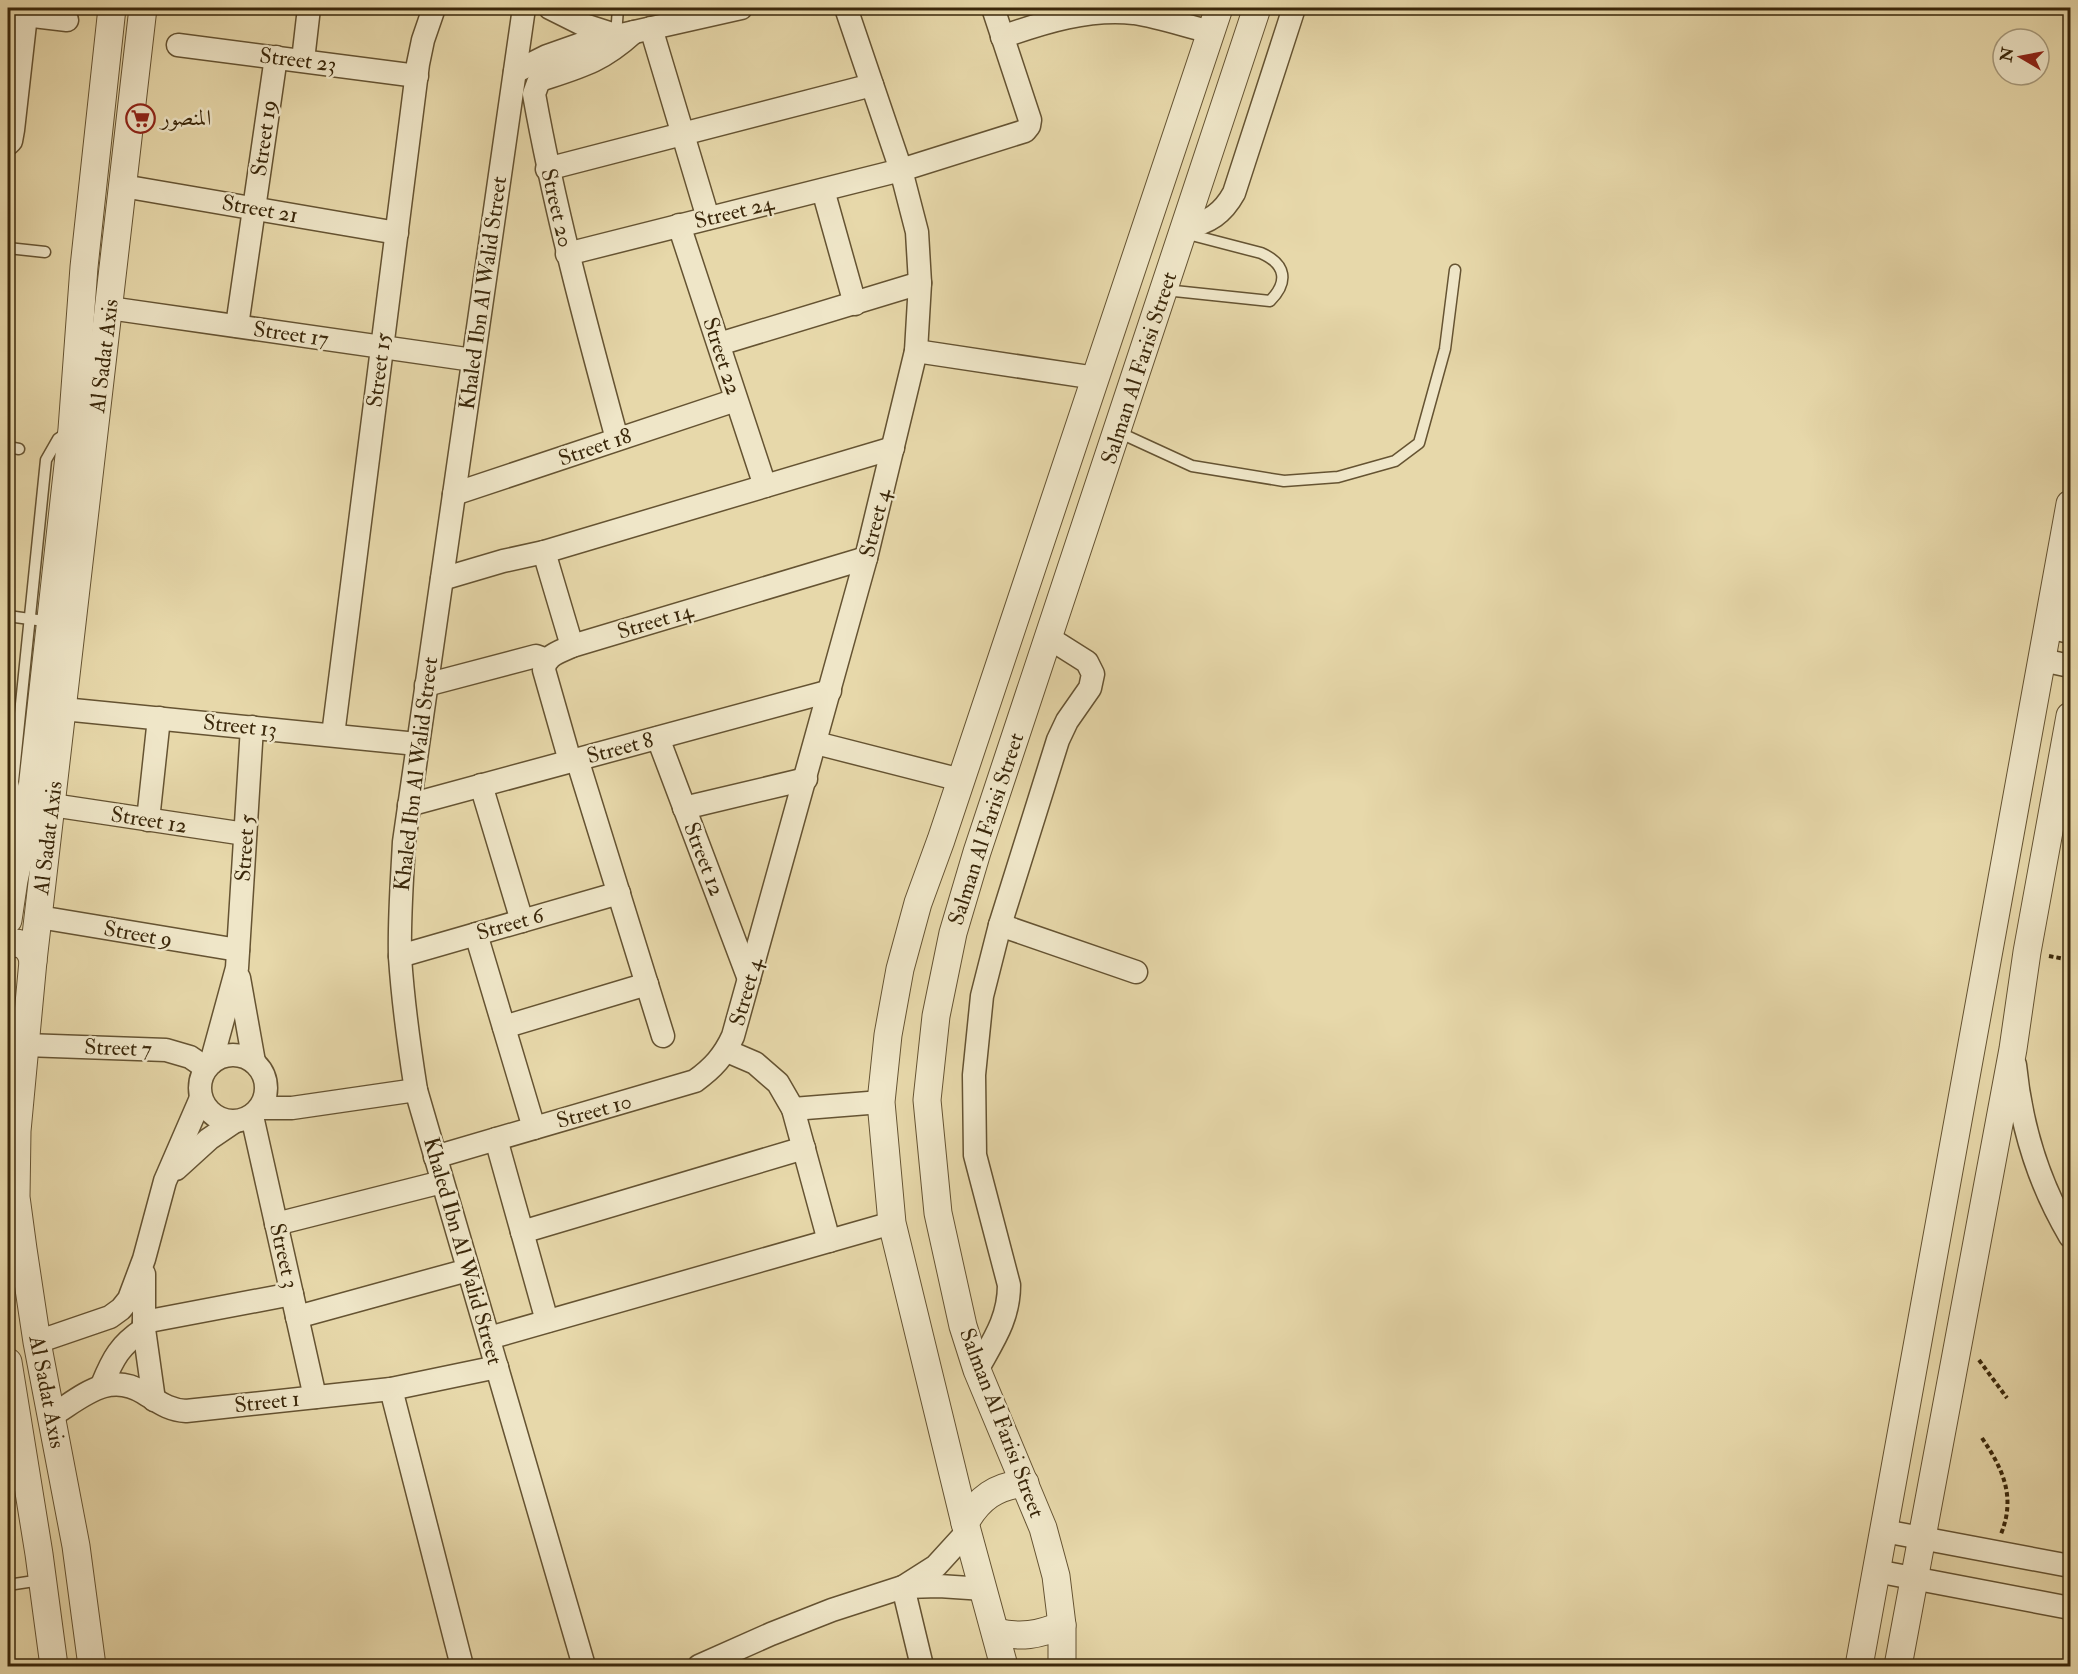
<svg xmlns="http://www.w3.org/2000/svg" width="2078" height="1674" viewBox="0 0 2078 1674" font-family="'IM FELL Double Pica',Amiri,serif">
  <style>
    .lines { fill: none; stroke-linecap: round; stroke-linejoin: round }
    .service-casing { stroke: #655332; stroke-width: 13 }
    .minor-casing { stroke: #655332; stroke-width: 25 }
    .tertiary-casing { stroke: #655332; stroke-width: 29 }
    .path { stroke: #3a270a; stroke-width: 4; stroke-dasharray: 4.5 3; stroke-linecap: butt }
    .service { stroke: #efe6c8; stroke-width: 10 }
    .minor { stroke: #efe6c8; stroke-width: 22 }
    .tertiary { stroke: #efe6c8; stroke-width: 27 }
    .labels { text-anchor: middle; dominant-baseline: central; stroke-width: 5; stroke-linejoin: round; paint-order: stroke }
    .street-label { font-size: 22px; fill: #3a270a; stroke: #efe6c8 }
    .poi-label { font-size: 22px; fill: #3a270a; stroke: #efe6c8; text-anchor: start }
  </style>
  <rect width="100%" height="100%" fill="#e7d8aa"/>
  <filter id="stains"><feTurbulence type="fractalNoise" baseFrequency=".00333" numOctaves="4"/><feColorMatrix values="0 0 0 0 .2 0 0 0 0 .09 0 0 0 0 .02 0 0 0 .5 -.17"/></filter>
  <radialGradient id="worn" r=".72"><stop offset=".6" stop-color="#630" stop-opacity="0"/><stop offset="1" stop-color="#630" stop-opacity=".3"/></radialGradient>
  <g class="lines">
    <defs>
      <g id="service">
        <path d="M616,36L618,8"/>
        <path d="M8,248L45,252"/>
        <path d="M1165,290L1270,301C1289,282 1286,264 1261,253L1184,233"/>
        <path d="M1118,432L1192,466L1284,481L1338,477L1395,461L1419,443L1445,349L1455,270"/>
        <path d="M8,447L19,449"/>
        <path d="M8,616L37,620"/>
        <path d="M25,803L15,791L13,782L46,460L58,439L67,433"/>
        <path d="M8,1585L41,1580"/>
      </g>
      <g id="minor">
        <path d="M524,8L404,842C402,881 399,919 400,957C403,1002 409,1046 416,1090L584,1666"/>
        <path d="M550,8L584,25L615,35"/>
        <path d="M8,13L67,20"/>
        <path d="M651,28L708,218"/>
        <path d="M1002,37C1044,22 1089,8 1134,13C1160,17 1186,26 1211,32"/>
        <path d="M178,45L417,76"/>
        <path d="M303,60L309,8"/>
        <path d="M515,72L547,56L581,44L741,8"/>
        <path d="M8,144L11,141L13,130L26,15"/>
        <path d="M547,169L872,85"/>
        <path d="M123,186L397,233"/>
        <path d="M823,190L855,304"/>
        <path d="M679,225L765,486"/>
        <path d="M1186,227C1209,223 1223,213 1234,193L1294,8"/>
        <path d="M567,254L901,170L1025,131L1029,126L1030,120L993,8"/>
        <path d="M109,308L473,360"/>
        <path d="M237,326L276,57"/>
        <path d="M719,344L920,283"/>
        <path d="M916,351L1096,378"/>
        <path d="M617,439C586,325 555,211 534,94L538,83L543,79C583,66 602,61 634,32"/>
        <path d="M454,494L736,400"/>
        <path d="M544,552L572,646"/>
        <path d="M442,579L503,561L544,552L893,448"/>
        <path d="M2048,627L2070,632"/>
        <path d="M2042,660L2070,666"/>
        <path d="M426,685L536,656L547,660"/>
        <path d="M63,709L417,744"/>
        <path d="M333,735L418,64L423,40L434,8"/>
        <path d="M658,738L749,979"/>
        <path d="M816,743L961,780"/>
        <path d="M577,759L663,1036"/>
        <path d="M570,761L544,670C545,655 560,652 572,646L866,558"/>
        <path d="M481,785L522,921"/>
        <path d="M8,804L30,807"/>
        <path d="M52,805L245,834"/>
        <path d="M409,805L830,691"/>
        <path d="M684,808L806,779"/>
        <path d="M148,820L159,718"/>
        <path d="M39,917L238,950"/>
        <path d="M1000,925L1136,972"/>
        <path d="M476,934L534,1128"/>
        <path d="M400,956L619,893"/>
        <path d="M239,978L254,1062"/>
        <path d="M504,1027L647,984"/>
        <path d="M25,1045L166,1050L190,1057L206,1068"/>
        <path d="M727,1051L755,1063L778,1083L793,1109L829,1241"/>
        <circle cx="233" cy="1088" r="33"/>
        <path d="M211,1063L237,968L252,727"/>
        <path d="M2015,1065C2021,1125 2039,1184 2070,1236"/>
        <path d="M260,1108H292L416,1090"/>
        <path d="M793,1109L881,1102"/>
        <path d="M252,1116L315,1397"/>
        <path d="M496,1139L547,1321"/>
        <path d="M435,1157L695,1081C713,1068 724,1056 733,1036L866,558L916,351L920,283L917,232L901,170L846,8"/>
        <path d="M176,1169L209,1139L234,1122"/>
        <path d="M276,1224L442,1182"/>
        <path d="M522,1232L804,1148"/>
        <path d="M144,1274V1329L154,1400"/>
        <path d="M297,1317L468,1270"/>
        <path d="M144,1322L292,1294"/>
        <path d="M489,1338L892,1223"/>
        <path d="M37,1342L110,1317L121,1309L129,1299L144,1259L165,1181L201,1098"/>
        <path d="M977,1370C993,1341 1009,1319 1009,1285L975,1155L974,1075L982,996L1000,925L1058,740L1067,721L1090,688L1093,674L1087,662L1049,638"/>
        <path d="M102,1385C113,1358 120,1345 144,1329"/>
        <path d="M391,1389L462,1666"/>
        <path d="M51,1416C81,1398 108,1370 144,1393C159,1402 168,1410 186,1411L391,1389L497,1367"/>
        <path d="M1884,1531L2070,1566"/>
        <path d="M1876,1571L2070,1608"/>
        <path d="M903,1587L922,1666"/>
        <path d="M905,1587L939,1586L984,1589"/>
        <path d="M699,1666L771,1634L832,1610L903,1587L936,1566L967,1532"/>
      </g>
      <g id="tertiary">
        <path d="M8,920L14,880L30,807L72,429L84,267L112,8"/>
        <path d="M8,945C21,940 30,947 33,961"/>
        <path d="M8,1362L39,1554L54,1666"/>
        <path d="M965,1523C979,1498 996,1486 1025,1483"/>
        <path d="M996,1632C1020,1638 1039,1635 1062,1625"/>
        <path d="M92,1666L76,1546L37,1342L23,1249L16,1197L17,1131L33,961L143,8"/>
        <path d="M1004,1666L965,1523L892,1223L881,1102L888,1035L900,969L918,903L941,840L1219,8"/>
        <path d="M1062,1666V1625L1056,1576L1043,1528L977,1370L963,1326L938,1213L927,1100L936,1016L953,933L977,852L1257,8"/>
        <path d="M1859,1666L2070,504"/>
        <path d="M1898,1666L2013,1049L2027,952L2070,716"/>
      </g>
    </defs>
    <use href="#service" class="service-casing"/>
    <use href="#minor" class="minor-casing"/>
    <use href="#tertiary" class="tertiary-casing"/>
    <g class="path">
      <path d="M2049,956L2070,960"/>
      <path d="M1979,1360L2007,1398"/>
      <path d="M1982,1438C2003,1469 2016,1497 2001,1534"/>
    </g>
    <use href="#service" class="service"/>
    <use href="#minor" class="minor"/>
    <use href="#tertiary" class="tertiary"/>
  </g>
  <defs>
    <symbol id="supermarket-ring" viewBox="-11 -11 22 22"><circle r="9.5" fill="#efe6c8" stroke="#8f2418" stroke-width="1.5"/><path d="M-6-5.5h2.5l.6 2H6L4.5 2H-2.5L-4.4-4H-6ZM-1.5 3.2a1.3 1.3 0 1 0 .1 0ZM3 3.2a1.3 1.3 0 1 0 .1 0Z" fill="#8f2418"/></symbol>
  </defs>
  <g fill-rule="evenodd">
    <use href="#supermarket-ring" x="124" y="102" width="33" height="33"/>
  </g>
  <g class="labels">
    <g class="street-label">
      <text transform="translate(298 60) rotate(7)">Street 23</text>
      <text transform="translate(264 138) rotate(-82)">Street 19</text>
      <text transform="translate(557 208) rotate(77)">Street 20</text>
      <text transform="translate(260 209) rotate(10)">Street 21</text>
      <text transform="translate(734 212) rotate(-14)">Street 24</text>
      <text transform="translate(483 293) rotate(-82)">Khaled Ibn Al Walid Street</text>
      <text transform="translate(291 334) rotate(8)">Street 17</text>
      <text transform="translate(104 356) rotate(-83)">Al Sadat Axis</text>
      <text transform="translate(722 356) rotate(72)">Street 22</text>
      <text transform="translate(1139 368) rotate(-72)">Salman Al Farisi Street</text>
      <text transform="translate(379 370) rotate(-83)">Street 15</text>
      <text transform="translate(595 447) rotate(-19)">Street 18</text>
      <text transform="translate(875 523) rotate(-76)">Street 4</text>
      <text transform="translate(655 621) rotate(-17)">Street 14</text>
      <text transform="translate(240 726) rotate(6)">Street 13</text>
      <text transform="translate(620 748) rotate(-15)">Street 8</text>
      <text transform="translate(416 774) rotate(-83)">Khaled Ibn Al Walid Street</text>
      <text transform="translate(149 820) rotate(9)">Street 12</text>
      <text transform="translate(986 829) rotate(-72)">Salman Al Farisi Street</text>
      <text transform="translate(48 838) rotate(-83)">Al Sadat Axis</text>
      <text transform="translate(245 848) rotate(-86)">Street 5</text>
      <text transform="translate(704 859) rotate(69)">Street 12</text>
      <text transform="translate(510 924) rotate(-16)">Street 6</text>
      <text transform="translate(138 934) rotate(10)">Street 9</text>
      <text transform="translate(746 992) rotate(-74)">Street 4</text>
      <text transform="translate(118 1048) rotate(2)">Street 7</text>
      <text transform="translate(594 1111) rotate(-16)">Street 10</text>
      <text transform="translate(463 1251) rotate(74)">Khaled Ibn Al Walid Street</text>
      <text transform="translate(284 1256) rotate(77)">Street 3</text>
      <text transform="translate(47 1392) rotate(79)">Al Sadat Axis</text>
      <text transform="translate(267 1402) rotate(-6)">Street 1</text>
      <text transform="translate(1002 1423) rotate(69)">Salman Al Farisi Street</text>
    </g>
    <g class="poi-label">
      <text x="161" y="118">المنصور</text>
    </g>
  </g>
  <rect width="2078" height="1674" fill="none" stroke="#e7d8aa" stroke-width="30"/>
  <rect x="9" y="9" width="2060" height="1656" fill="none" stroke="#3a270a" stroke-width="3"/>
  <rect x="15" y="15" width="2048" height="1644" fill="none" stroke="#3a270a" stroke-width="1.5"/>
  <g transform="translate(2021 57) rotate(280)"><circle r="28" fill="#efe6c8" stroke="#a79a7c" stroke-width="1.5"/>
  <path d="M0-4.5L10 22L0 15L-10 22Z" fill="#8f2418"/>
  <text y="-9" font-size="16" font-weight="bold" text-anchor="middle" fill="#3a270a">N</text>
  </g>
  <rect width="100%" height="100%" filter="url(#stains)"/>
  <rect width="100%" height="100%" fill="url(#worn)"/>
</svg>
